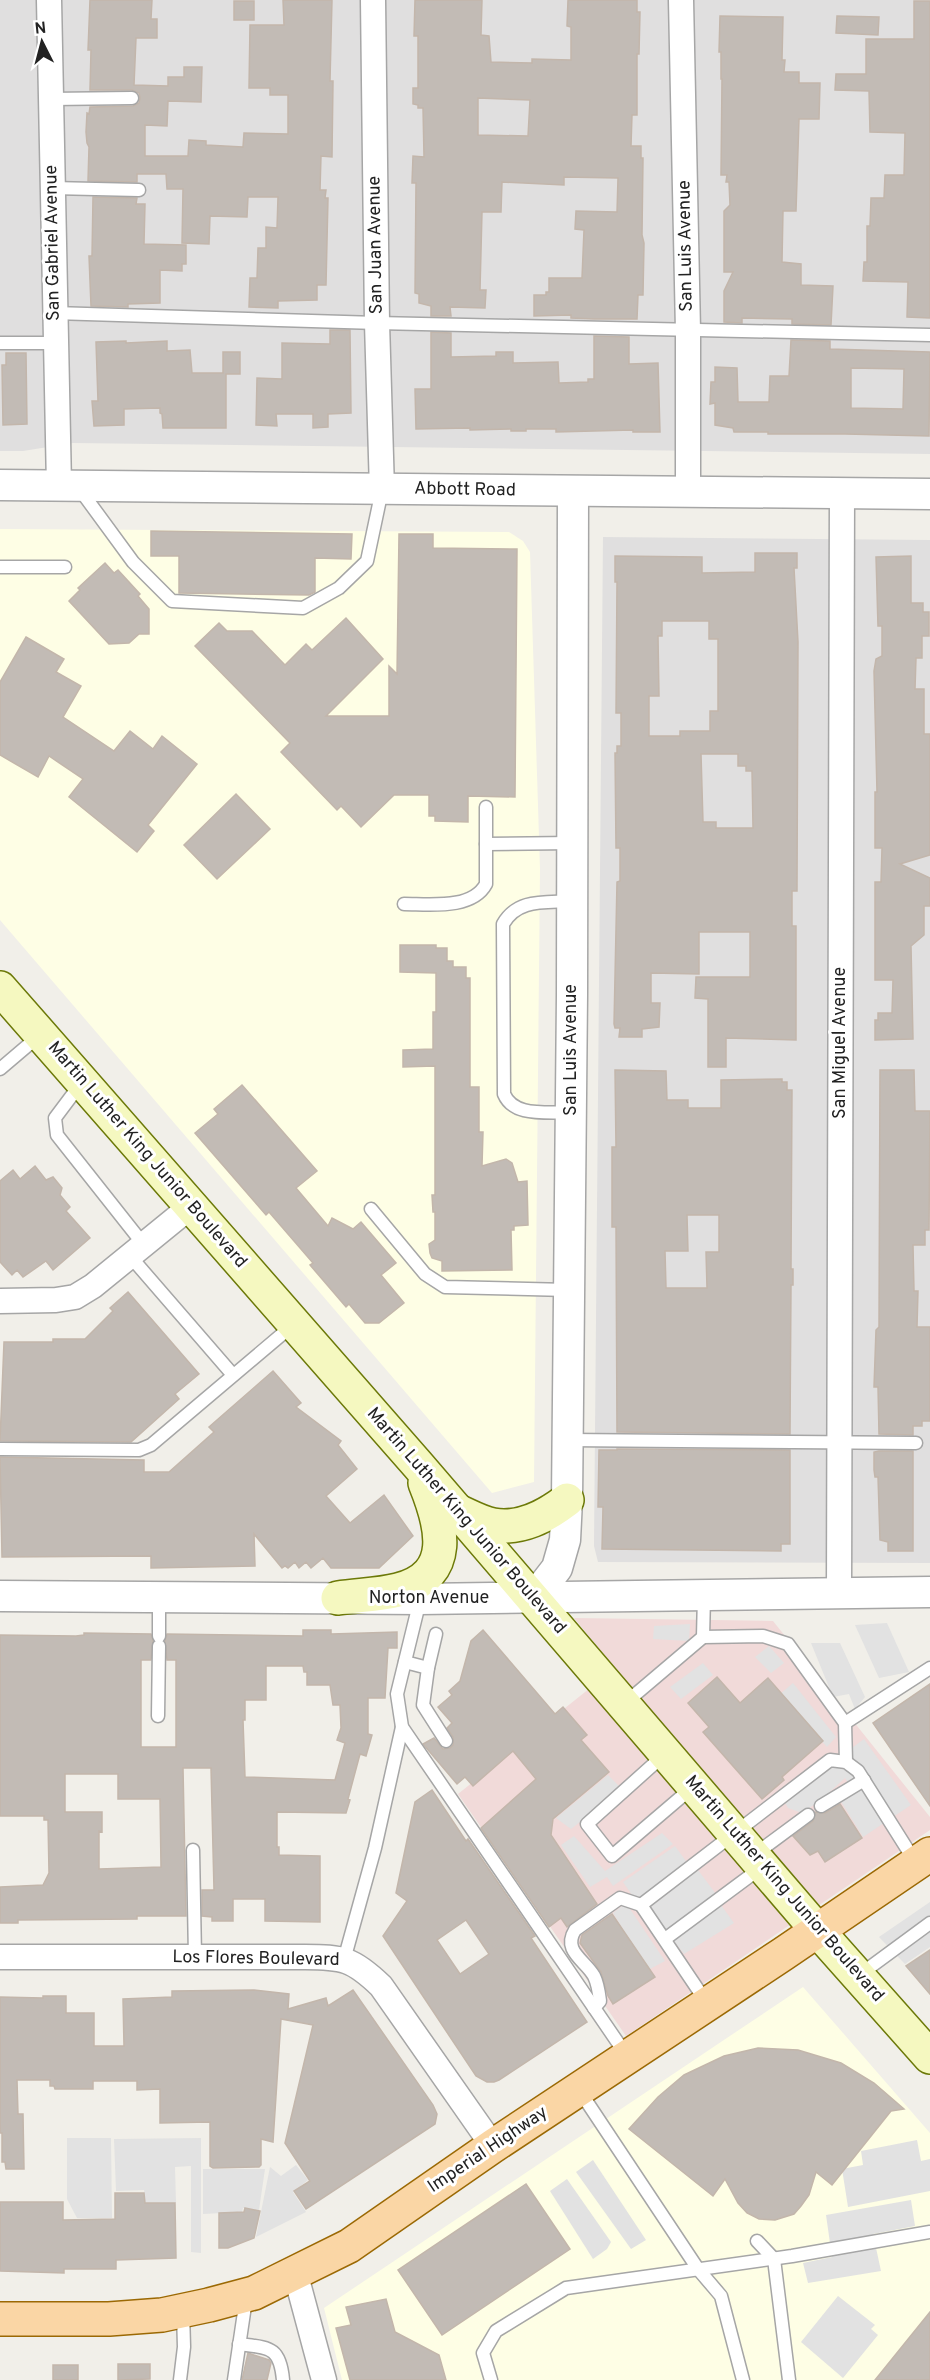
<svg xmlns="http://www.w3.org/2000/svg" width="930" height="2380" viewBox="0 0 930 2380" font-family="Overpass,sans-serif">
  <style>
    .residential { fill: #e0dfdf }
    .commercial { fill: #f1dad9 }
    .education { fill: #fefee5 }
    .parking { fill: #e2e2e2 }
    .building { fill: #c2bbb5; stroke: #c3b6ab; stroke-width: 1.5; fill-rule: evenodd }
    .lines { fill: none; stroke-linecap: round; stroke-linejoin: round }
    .service-casing { stroke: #a6a6a6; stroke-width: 15 }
    .minor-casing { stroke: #a6a6a6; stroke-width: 27 }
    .tertiary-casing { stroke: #a6a6a6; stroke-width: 33 }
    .secondary-casing { stroke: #6c7908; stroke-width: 36 }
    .primary-casing { stroke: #9b6904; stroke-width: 36 }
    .service { stroke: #fff; stroke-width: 12 }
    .minor { stroke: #fff; stroke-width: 24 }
    .tertiary { stroke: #fff; stroke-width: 30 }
    .secondary { stroke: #f5f8c0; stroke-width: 33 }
    .primary { stroke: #fad6a5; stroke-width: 33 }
    .labels { text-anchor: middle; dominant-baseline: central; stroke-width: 6; stroke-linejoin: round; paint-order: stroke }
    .street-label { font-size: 18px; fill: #222; stroke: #fff }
  </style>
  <rect width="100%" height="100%" fill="#f1efe9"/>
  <g class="residential">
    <path d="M0,0H930V454L73,443L23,451H0Z"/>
    <path d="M603,537L930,540V1563L598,1562L594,1546Z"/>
  </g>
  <path class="commercial" d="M574,1618L773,1621L930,1817V1830L626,2036L458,1794L615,1668Z"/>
  <g class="education">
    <path d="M0,529L509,532L523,541L530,552L540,869L534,1482L492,1493L0,920Z"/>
    <path d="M803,1987L930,2133V2380H342L324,2308Z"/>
  </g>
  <g class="parking">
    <path d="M887,1623L909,1672L879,1678L855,1625Z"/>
    <path d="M690,1624L689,1641L653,1639L654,1626Z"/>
    <path d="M811,1643H840L865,1697L855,1709L849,1694L833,1697Z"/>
    <path d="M769,1646L784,1663L771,1673L755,1657Z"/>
    <path d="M703,1663L713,1675L681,1699L670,1687Z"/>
    <path d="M793,1683L836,1737L827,1747L779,1695Z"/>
    <path d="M864,1739L911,1805L863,1837L840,1800L853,1791L845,1778L821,1800L802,1813L788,1808L783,1799Z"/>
    <path d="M608,1775L622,1789L571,1829L556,1818Z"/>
    <path d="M662,1833L673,1844L613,1886L607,1877L590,1887L561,1845L574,1836L605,1871Z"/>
    <path d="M675,1846L688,1864L636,1901L623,1882Z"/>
    <path d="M698,1870L716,1894L666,1932L650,1907Z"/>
    <path d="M930,1902V1947L905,1964L879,1937Z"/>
    <path d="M626,1903L665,1961L648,1970L613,1913Z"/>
    <path d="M721,1905L734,1923L684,1954L673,1940Z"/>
    <path d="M67,2138H111L112,2218H77L67,2199Z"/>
    <path d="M201,2138V2253L191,2252V2166L175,2167L176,2203H145L144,2190L116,2191L114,2139Z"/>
    <path d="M917,2140L921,2161L930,2159V2191L848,2207L842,2169L863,2165L861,2151Z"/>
    <path d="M593,2160L646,2240L631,2249L576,2172Z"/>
    <path d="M296,2165L308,2180L293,2192L306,2212L256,2237L270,2167L281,2176Z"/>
    <path d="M203,2169H265L259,2210L243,2208L242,2212L203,2214Z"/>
    <path d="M567,2179L611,2242L607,2249L593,2259L550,2191Z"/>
    <path d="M911,2200L915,2226L873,2234L881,2271L808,2283L803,2263L832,2257L826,2215Z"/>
    <path d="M838,2296L875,2325L871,2329L878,2335L843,2378L801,2342Z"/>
  </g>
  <g class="building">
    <path d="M90,0H152L151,19H157V38H136L134,85L168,86V77H184V67H202L201,102L168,101L167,126L145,125V156H188L189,140L206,141V145L243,147L244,133L288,134V95H270V88H249L250,25H284L283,0H332L330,81H333L332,157L321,156L320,190H326L325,198H328L326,285H317V300L278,301V308L249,307L250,278H257L258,248H266V227L277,228L278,197H248L247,217L210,216L209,244L182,243L183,189H167L166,174H137V182L88,181L89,147L87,143L86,132L87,113L89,114L90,107L133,106L139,103L140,98L139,93L132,90H90L91,50H88Z"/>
    <path d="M415,0H482L481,35L489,36L491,62L532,63V59L571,60V27L567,26L568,0H637V12H640L639,54H637V115H632L631,146H641V158H643L642,235L644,243L643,295H638L637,319H594L571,318V315L534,316V295H546V292H549V278H582L584,230L575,229L576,211L617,212L618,178L564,177V185L502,182L501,212H482L480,290H486L485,308L450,307L451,316H431V306L419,303V294L415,293L416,183H412L413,156L424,157L423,108H418V105L413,104V88H418V36H414ZM478,98L530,100L528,136L478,135Z"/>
    <rect x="234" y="1" width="20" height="19"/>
    <path d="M914,1H930V318L907,317L908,282L863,281L864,262H867V226H870L871,198H884L885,175H904L905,133L870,132L869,91L835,90L836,74H866V39H914Z"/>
    <path d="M720,16L783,17L782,60H785L784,72H799V83H820L819,119H799L796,211H783L782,262L801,264V285L833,286L831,325L792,324V319L742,318V323L724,322V291L733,272H724V211L730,205L729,182H726L727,175H721L722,79H721V52H719Z"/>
    <path d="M837,16L879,17L878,35L836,33Z"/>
    <path d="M93,197L137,198L136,204H145L144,244L186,245V264H182V271L160,270V303L128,304V307L91,306L89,256H92Z"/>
    <path d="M330,330H350L351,413L328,414V427L313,428V414H276L277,426L256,425L257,378L282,379V343L330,344Z"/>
    <path d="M431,332L451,333V357L496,356V352H513V363L558,362L559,383L588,382V379H594V336L629,337V364L658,363L660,432H633V430L556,432V429H526V431H511V429L470,430V428L416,429L415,389H431Z"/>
    <path d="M791,340L830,341V349L930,352L929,436L845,434H768V432H734L733,428L715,425V403L710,404L711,382H715V367L737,368L738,402H769L770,376H789ZM851,368L904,369L903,409L851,408Z"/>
    <path d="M126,341V343L167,341V351L190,350L192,373H223V352H240V374H226V428H163L162,414L160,413V408L124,409V425L94,426L92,401H98L96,342Z"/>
    <path d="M6,353H26L27,424L3,425L2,365H6Z"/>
    <path d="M151,531L352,534L351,559L315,558V592L309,595L179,593V556H151Z"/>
    <path d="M399,534H433V548L517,549L515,797L468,796V822L435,821V816H429V795H394L361,827L341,806L337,810L281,752L290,743L195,646L219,623L227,631H252L285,665L306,644L312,650L346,618L383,659L326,716H389V666L397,674Z"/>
    <path d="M755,553H797V568H794L798,642L797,891H792V926H796V1040L726,1038V1067H708V999L695,998L696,977H750V932H699V974L651,973V1003H660L659,1027L642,1029V1037H619L620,1028H615L614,1024L617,882L620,881V848H616L615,753H617V746H621V713H616L617,582H615V556L702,557V573L755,572ZM662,621H709V639H718V711H710V731H680V736H649V696H659L658,636H662ZM701,754H738V766H746V771H752L753,828H716V822H703Z"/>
    <path d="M911,556V603H923V612H929V636H922V658H916L915,689H924V734H930V855L900,864L930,878V906H924V935L911,946L913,1039L875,1040V1020H878V1013H892L893,980H875V882H881L882,848H875V792H877L874,671L876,659L882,656V626H878L876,557Z"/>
    <path d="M105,563L114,573L118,570L140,594L138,596L149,609V634H139L129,643L109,644L69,601L80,590L78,588Z"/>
    <path d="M26,637L64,659L56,672L81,686L63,717L114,751L130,731L153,749L162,736L197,764L148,825L154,831L137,852L69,797L83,779L49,756L38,777L0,755V682Z"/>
    <path d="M236,794L270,829L217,879L184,845Z"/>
    <path d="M400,945H436V948H447V961H453V967H466V978H470V1087H479V1132H483L482,1166L506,1159L512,1163L518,1182L527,1181L528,1225L514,1226V1230H511L512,1270L442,1271V1261L432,1258L430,1253L429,1244L435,1240V1212H433L432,1195H435V1066L403,1067V1050L433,1049V1012H436V973L400,972Z"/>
    <path d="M615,1070L666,1071L667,1100H688V1108H721V1080L782,1079V1082H787V1090H792L791,1269H793V1285H791L790,1434L617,1432L616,1227H612V1147H616ZM687,1215H719V1252H706L707,1288H666L665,1251H688Z"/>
    <path d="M880,1070H914L915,1111H930L929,1230H925V1245H913L914,1291H918L917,1327H930V1421H922V1426H913V1435L879,1434L878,1387H874L876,1330L879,1327Z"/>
    <path d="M242,1085L317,1171L296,1188L328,1226L332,1218L353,1229L361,1222L396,1263L381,1275L404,1303L379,1323H365L349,1304L346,1307L310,1265L313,1263L269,1212L266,1215L195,1133L218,1114L214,1109Z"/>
    <path d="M35,1166L46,1180L53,1177L62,1188L60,1195L70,1207L66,1211L90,1238L53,1270L46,1261L23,1277L17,1270L12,1275L0,1262V1181L13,1170L20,1179Z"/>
    <path d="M128,1292L199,1374L175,1394L179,1399L131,1442L0,1441L4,1342H53V1339H85L113,1311L110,1308Z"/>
    <path d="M273,1371L301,1403L296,1407L341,1441L338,1445L357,1469L326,1496L350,1523L384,1495L413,1536L379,1568H331L323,1558L311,1568L306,1562L299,1568L295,1562L288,1568L285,1566L282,1568L254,1534L255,1566L151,1568V1556L2,1557L0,1457L144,1460V1472H169L214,1432L209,1427Z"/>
    <path d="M617,1449L790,1450V1544H781V1551L602,1549L603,1507H598L599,1450H617Z"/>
    <path d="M879,1451H913V1551H888V1542L880,1540L878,1477H875L874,1470V1452Z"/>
    <path d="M303,1630H331V1634L397,1632V1648H388L385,1698H368V1734L372,1735L366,1756L360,1754L348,1799L350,1800L346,1813L277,1812V1847H279V1855L320,1856V1922L265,1921V1899H233V1921H212V1917L202,1916V1890H214L211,1768H183L186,1916H137V1919L18,1920V1923H0V1887L43,1885L49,1873L48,1820H44V1816H0V1635L76,1636L84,1635V1633L151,1634L153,1641L151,1660H141V1747H176V1660H167L165,1641L167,1634L303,1636ZM266,1666H303L304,1672H307V1685H330L333,1705H340L341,1728L337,1740L345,1743L335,1780L245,1777L243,1720H245V1700H266ZM65,1774H118V1799H160L161,1867L99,1869V1831L102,1832V1812H65Z"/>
    <path d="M483,1630L555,1714L563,1707L587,1735L581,1740L609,1772L553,1819L551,1835L597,1904L567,1927L561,1918L549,1927L481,1828L536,1779L513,1751L473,1786L465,1777L457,1784L423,1744L434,1738L443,1749L450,1748L453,1745V1737L447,1728L452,1723L438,1707L452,1695L449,1691L460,1681L471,1641Z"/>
    <path d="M717,1677L740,1703L768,1678L823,1741L782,1777L784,1780L762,1799L703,1732L709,1727L688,1703Z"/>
    <path d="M930,1684V1806L873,1723Z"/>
    <path d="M432,1790L466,1841L468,1839L535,1936L531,1938L587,2022L499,2080L494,2082H487L476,2076L383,1936L407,1901L396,1893L415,1802ZM466,1920L489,1954L460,1974L437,1940Z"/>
    <path d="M840,1804L862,1838L825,1862L818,1851L810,1855L793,1836L813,1821L815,1812L825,1813Z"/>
    <path d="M612,1914L655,1977L613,2004L608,1996L601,1972L580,1943L582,1935Z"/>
    <path d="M930,1950V1994L906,1966Z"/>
    <path d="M254,1990L289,1994L288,2009L326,1998L328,2006L353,1990L433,2105L437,2114L435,2124L306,2209L294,2191L310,2181L285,2143L313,2025L281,2019L273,2142L261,2139V2165L259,2167L213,2168L210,2166V2122L160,2123V2089L137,2090V2081H93V2089H55L54,2086H50V2080H17L18,2114H23L24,2169H6L5,2162H2V2133H0V1997L43,1998V1996H66V2013H94V2046H124L123,1999L172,1997V1991Z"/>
    <path d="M758,2048L798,2050L841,2063L874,2083L904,2109L891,2111L832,2185L816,2172L809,2195L801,2206L794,2214L775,2220L759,2219L747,2213L738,2203L725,2179L713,2196L629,2129L658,2097L684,2075L724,2056Z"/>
    <path d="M526,2184L570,2249L442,2335L398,2270Z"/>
    <path d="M115,2193H144L145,2203H175L176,2258L116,2260V2269H64V2273L0,2271V2202H63V2220L115,2219Z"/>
    <path d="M245,2208L260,2211L254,2238L228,2248H219V2213L244,2212Z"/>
    <path d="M386,2299L395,2332L439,2355L446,2380H350L336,2328L351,2325L346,2307Z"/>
    <path d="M930,2312V2380H875Z"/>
    <path d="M248,2353L269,2360L271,2363L267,2380H242Z"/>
    <path d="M118,2364H150V2379L118,2380Z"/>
    <rect x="53" y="2365" width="25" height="15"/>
  </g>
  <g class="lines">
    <defs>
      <g id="service">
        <path d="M51,99L132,98"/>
        <path d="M52,188L139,190"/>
        <path d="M54,313L377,323L930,335"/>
        <path d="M0,343H54"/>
        <path d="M78,487L133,562L172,601L303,608L339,588L367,561L382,490"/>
        <path d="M0,567H65"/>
        <path d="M486,844L572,843"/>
        <path d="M404,904C429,904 472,910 486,884V807"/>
        <path d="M0,1069L40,1035"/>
        <path d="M82,1082L55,1118L57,1135L144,1245"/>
        <path d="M570,1113C548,1111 514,1118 504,1094L503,924C518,898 545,903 572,901"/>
        <path d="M371,1209L425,1274L445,1287L568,1290"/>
        <path d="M130,1256L233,1375"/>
        <path d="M568,1440L916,1443"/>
        <path d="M0,1449L139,1450L151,1445L293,1325"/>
        <path d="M159,1598V1636"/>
        <path d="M420,1600L397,1694L402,1727L627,2056"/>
        <path d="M703,1637L763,1636L788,1644L845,1723L846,1762"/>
        <path d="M405,1662L428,1668L423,1705L446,1741"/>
        <path d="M428,1668L436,1634"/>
        <path d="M624,1704L703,1637L704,1596"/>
        <path d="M158,1716L159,1646"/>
        <path d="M845,1723L930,1668"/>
        <path d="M665,1754L587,1824L612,1856L694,1786"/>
        <path d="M821,1806L864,1780"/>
        <path d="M193,1850L195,1957"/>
        <path d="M754,1855L808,1815"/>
        <path d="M665,1939L762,1867"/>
        <path d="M344,1960L375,1848L402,1727"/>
        <path d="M858,1976L930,1923"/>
        <path d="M707,2003L641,1905L830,1760L846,1762L858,1771L916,1863"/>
        <path d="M594,2008L600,2001C599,1993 598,1984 594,1976C585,1960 562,1951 575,1930L620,1898L641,1905"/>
        <path d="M579,2090L698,2269L721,2296L743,2380"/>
        <path d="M757,2241L774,2259L789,2380"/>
        <path d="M239,2344C269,2348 280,2346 283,2380"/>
        <path d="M180,2380L184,2347L183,2312"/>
        <path d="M234,2380L246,2299"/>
        <path d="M491,2380L483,2353L496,2331L566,2288L792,2256L930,2232"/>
      </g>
      <g id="minor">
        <path d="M49,0L59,486"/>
        <path d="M373,0L377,323L382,490"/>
        <path d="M681,0L688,331V492"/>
        <path d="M0,1301L56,1300L75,1297L93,1286L190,1207"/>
        <path d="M839,1593L842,493"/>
        <path d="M0,1957H305C343,1957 353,1959 381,1986L493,2146"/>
        <path d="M295,2272L324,2380"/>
      </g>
      <g id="tertiary">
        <path d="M0,485L930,494"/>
        <path d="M0,1596L420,1599L930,1592"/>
        <path d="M533,1599L557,1568L565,1540L567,1500L572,995L573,492"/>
      </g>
      <g id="secondary">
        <path d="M0,988L418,1465L818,1931L930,2057"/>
        <path d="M458,1511C469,1516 482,1523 493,1525C521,1530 546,1516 567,1500"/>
        <path d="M338,1598C358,1595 379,1595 398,1590C456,1575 442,1525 425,1483"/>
      </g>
      <path id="primary" d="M0,2319H109L162,2315L209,2305L254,2293L349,2246L493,2146L783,1954L930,1854"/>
    </defs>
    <use href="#service" class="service-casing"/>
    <use href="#minor" class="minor-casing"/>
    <use href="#tertiary" class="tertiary-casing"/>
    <use href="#secondary" class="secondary-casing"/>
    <use href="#primary" class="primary-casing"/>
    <use href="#service" class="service"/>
    <use href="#minor" class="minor"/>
    <use href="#tertiary" class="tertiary"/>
    <use href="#secondary" class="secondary"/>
    <use href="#primary" class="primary"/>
  </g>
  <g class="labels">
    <g class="street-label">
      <text transform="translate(53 243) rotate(-91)">San Gabriel Avenue</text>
      <text transform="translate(376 245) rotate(-91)">San Juan Avenue</text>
      <text transform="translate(686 246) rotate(-91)">San Luis Avenue</text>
      <text transform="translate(465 490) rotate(1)">Abbott Road</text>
      <text transform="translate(840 1043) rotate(-90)">San Miguel Avenue</text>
      <text transform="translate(571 1050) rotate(-90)">San Luis Avenue</text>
      <text transform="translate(147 1155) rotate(49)">Martin Luther King Junior Boulevard</text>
      <text transform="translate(466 1521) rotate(49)">Martin Luther King Junior Boulevard</text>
      <text x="429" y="1598">Norton Avenue</text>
      <text transform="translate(784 1889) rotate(49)">Martin Luther King Junior Boulevard</text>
      <text transform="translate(256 1959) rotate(1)">Los Flores Boulevard</text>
      <text transform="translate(488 2150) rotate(-34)">Imperial Highway</text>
    </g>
  </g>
  <g transform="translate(42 42) rotate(354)" stroke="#ffffff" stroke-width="4.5" paint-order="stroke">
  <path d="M0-4.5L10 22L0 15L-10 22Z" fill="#222222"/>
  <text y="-9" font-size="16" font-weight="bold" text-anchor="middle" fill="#222222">N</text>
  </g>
</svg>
